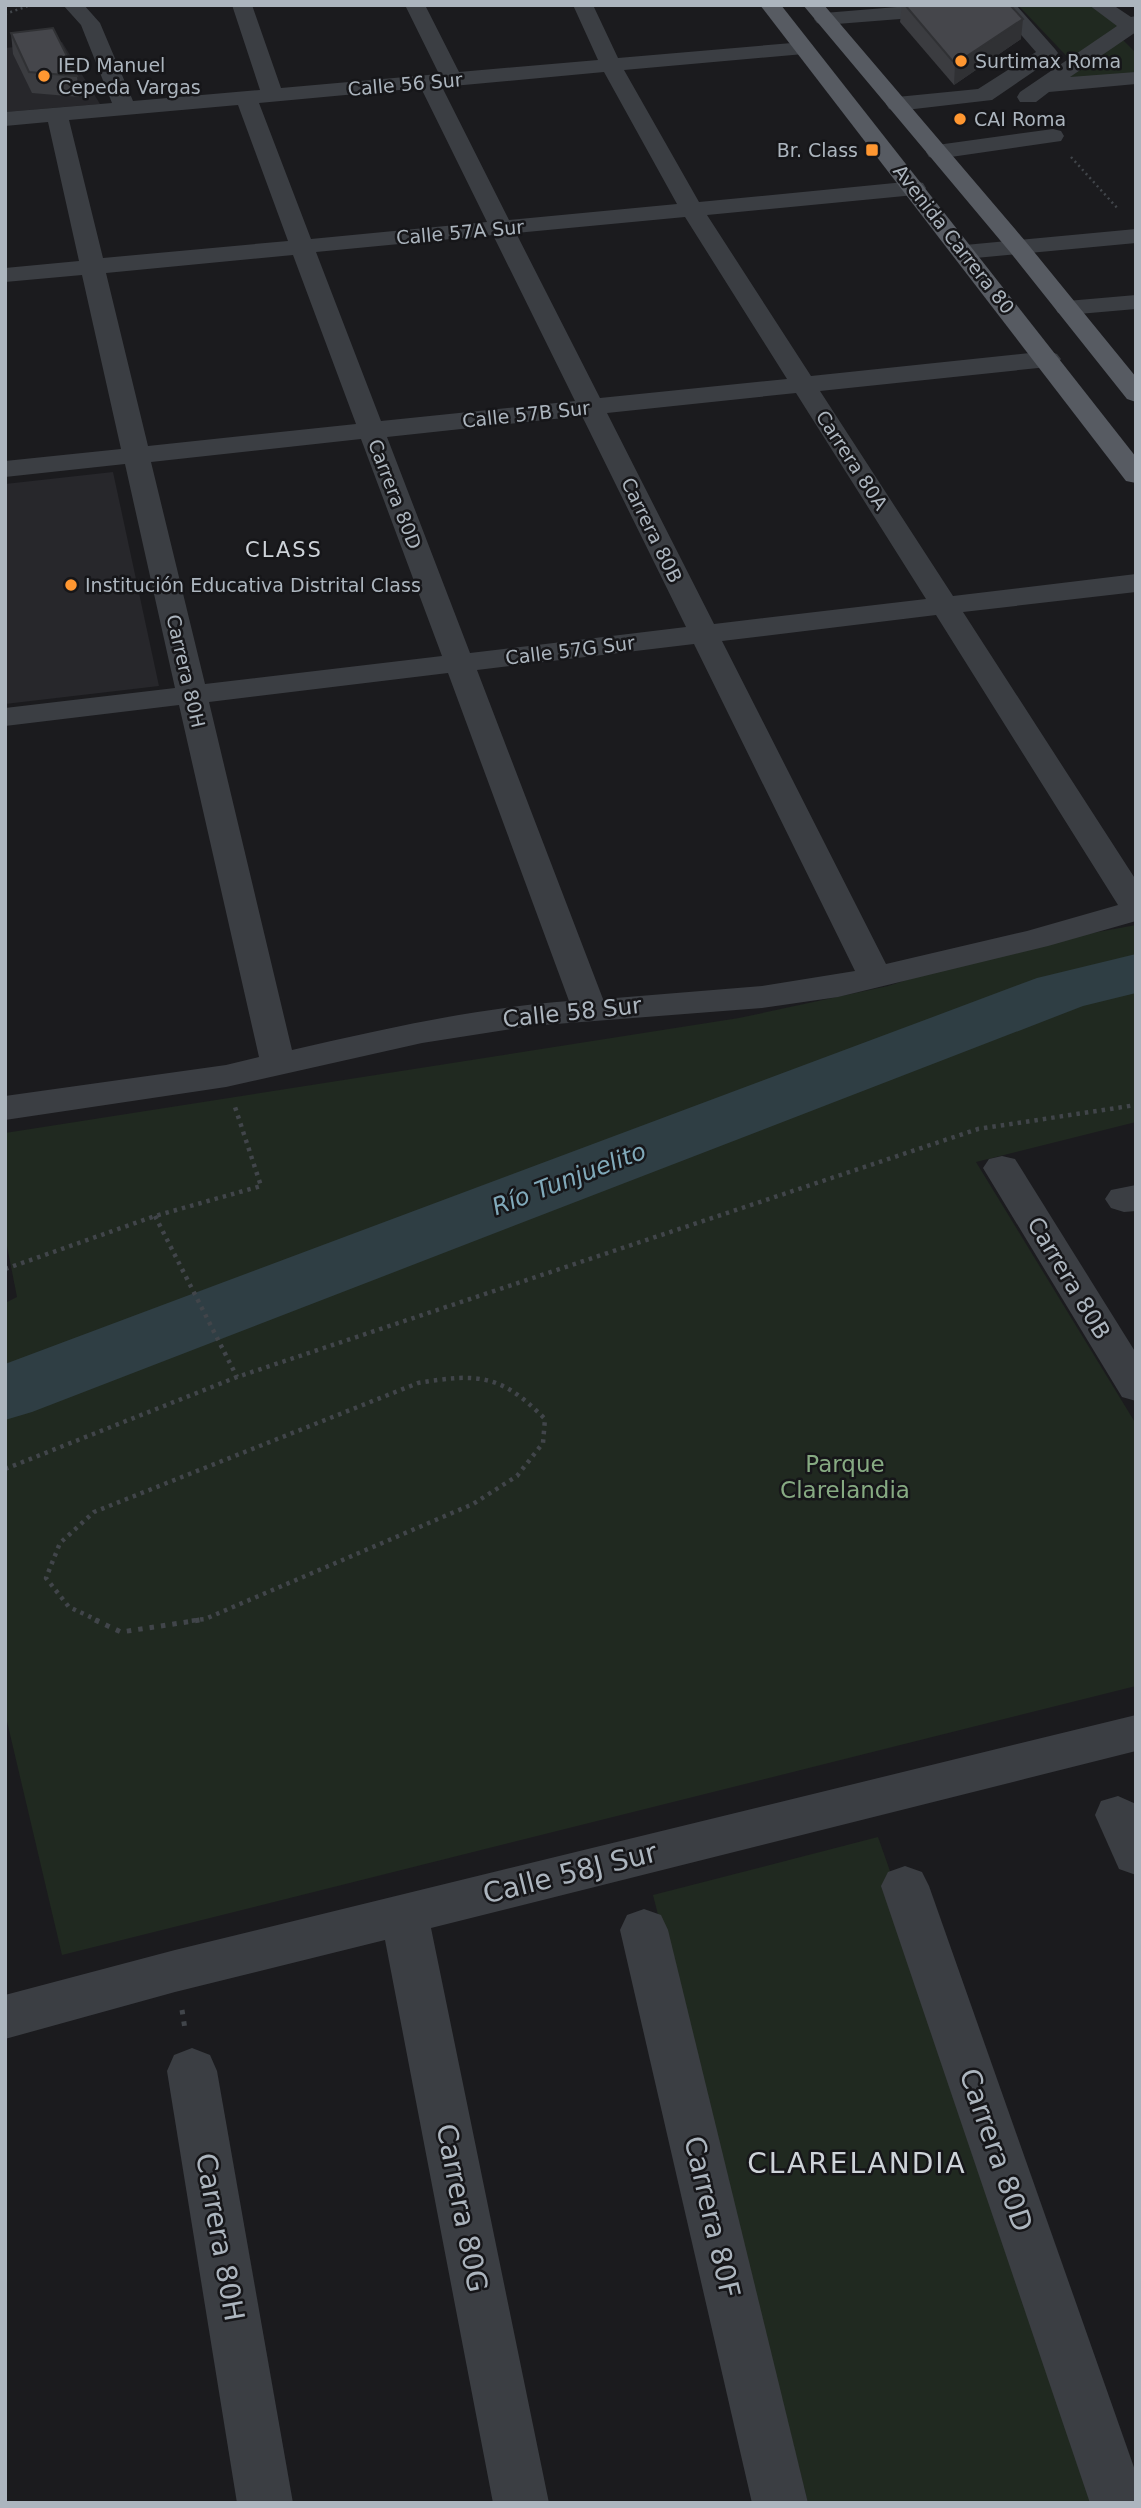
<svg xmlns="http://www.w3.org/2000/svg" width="1141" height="2508" viewBox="0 0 1141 2508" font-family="'DejaVu Sans',sans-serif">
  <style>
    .built { fill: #27272b }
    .green { fill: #202920 }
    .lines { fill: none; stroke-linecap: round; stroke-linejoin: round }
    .river { fill: #2f3e44; fill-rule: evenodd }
    .path-far2 { stroke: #41454a; stroke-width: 2.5; stroke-dasharray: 2 3.5; stroke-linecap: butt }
    .path-far1 { stroke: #41454a; stroke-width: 4.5; stroke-dasharray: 3.5 5; stroke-linecap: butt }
    .path { stroke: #41454a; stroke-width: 5; stroke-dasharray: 4.5 7; stroke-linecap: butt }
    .minor { fill: #3b3e43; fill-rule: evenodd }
    .major { fill: #575b62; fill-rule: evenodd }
    .wall { fill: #3b3c40 }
    .shaded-wall { fill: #303134 }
    .building { fill: #45464b; stroke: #303134; stroke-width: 2 }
    .poi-dot { fill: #ff9731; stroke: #161619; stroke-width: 2.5 }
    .labels { text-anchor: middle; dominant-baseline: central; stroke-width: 5; stroke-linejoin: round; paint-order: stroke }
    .far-poi-label { font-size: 19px; fill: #acb5be; stroke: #161619; text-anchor: start }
    .far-street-label { font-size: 19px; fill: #acb5be; stroke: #161619 }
    .far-neighbourhood-label { font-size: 21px; letter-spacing: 2px; fill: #ced3d9; stroke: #161619 }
    .street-label { font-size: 23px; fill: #acb5be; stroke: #161619 }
    .park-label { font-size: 23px; fill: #86aa82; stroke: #161619 }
    .water-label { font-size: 24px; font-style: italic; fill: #81aabb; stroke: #161619 }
    .near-street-label { font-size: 28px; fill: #acb5be; stroke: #161619 }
    .near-neighbourhood-label { font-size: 28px; letter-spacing: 2px; fill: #ced3d9; stroke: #161619 }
  </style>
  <rect width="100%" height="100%" fill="#1b1b1e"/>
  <g class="built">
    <path d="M62,42L100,104L5,112V48Z"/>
    <path d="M113,472L159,686L5,704V484Z"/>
  </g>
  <g class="green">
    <path d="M1018,5H1099L1136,22V33L1118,35L1136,53V75L1059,82L1078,68Z"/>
    <path d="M1136,925V1122L976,1162L1136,1424V1686L62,1955L5,1713V1303L17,1297L5,1236V1133L739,1018L888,986L969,960L1038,943Z"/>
    <path d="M878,1837L1112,2503H808L653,1895Z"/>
  </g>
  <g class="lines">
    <path class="river" d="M1136,954V993L1083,1006L32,1412L5,1420V1364L1037,978Z"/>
    <g class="path-far2">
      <path d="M5,14L31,5"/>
      <path d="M1071,157L1119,210"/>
    </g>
    <g class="path-far1">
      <path d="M155,1216L237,1377"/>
      <path d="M5,1269L155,1216L261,1186L235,1107"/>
      <path d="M5,1469L237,1377L978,1129L1136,1105"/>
      <path d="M99,1621L69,1607L46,1578L60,1543L94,1512L418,1383C478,1373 501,1374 545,1419L543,1443L517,1476L473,1504L205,1619L189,1621"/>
    </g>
    <g class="path">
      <path d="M95,1620L121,1632L200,1620"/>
      <path d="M182,2010L185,2029"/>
    </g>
    <g class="minor">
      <path d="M63,5H84L100,23L133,101L260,90L232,5H252L281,88L439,74L405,5H425L459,72L598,60L573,5H593L618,58L804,42L811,44L814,48L811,52L804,54L624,70L699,202L915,181L923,183L926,188L923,193L915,195L707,215L811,376L1048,351L1057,354L1061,359L1057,364L1048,367L820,391L953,596L1136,574V592L963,612L1136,880V921L1048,946L838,997L762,1008L530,1026L422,1043L226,1087L5,1120V1096L226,1065L259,1057L179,705L5,726V708L175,688L125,464L5,477V461L121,449L82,275L5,282V268L79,261L48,122L5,126V112L112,103L81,25ZM604,72L677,204L509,220L442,87ZM421,88L487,222L311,239L259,103ZM238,105L288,241L103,258L69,120ZM685,217L787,379L600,398L516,233ZM493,235L575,401L381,421L316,252ZM293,255L356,424L148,446L106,273ZM796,393L926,599L714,624L607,413ZM582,416L686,627L470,653L387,437ZM361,439L442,656L205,684L151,462ZM936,615L1118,905L1027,931L886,964L722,641ZM694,644L855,971L762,986L603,999L477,670ZM448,673L569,1001C475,1008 384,1029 292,1050L209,702Z"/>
      <path d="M921,5H959L961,9L958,13L951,15L824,25L817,23L814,19L817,15L824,13Z"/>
      <path d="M995,5H1016L1055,49L1058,53L1055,57L992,100L897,111L889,109L886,104L889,99L897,97L978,89L1036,52Z"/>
      <path d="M1089,5H1113L1131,17L1136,16V32L1070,77L1136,72V84L1049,92L1036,102H1020L1017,97L1020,92L1117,26Z"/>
      <path d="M1053,129L1061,131L1064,136L1061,141L937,159L929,157L926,152L929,147L937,145Z"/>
      <path d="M1136,229V243L965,259L957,257L953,252L957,247L965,245Z"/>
      <path d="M1136,295V309L1067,315L1058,313L1055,308L1058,303L1067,301Z"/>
      <path d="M1002,1156L1015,1159L1136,1353V1401L1122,1397L983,1168L989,1159Z"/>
      <path d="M1136,1185V1211L1124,1212L1111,1208L1105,1199L1111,1190Z"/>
      <path d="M1136,1715V1751L431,1928L549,2503H493L385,1940L175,1992L5,2039V1995L175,1950Z"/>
      <path d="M1118,1796L1136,1804V1875L1119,1869L1095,1815L1101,1801Z"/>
      <path d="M905,1866L922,1872L929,1886L1136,2473V2503H1090L881,1886L888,1872Z"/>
      <path d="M644,1909L661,1915L668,1930L808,2503H752L620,1930L627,1915Z"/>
      <path d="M192,2048L210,2055L217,2071L293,2503H237L167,2071L174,2055Z"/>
    </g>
    <g class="major">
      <path d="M760,5H781L1136,457V483L1126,481Z"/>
      <path d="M803,5H824L1026,242L1136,377V402L1127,399L1010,252Z"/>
    </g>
  </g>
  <g class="wall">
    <path d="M902,5H1010L1021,39L954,85L900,22Z"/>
    <path d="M11,33L77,76L79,97L32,93L13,54Z"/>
  </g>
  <path class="shaded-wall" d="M1023,19L1021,39L954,85L955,64Z"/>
  <g class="building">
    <path d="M905,5H1010L1023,19L955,64Z"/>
    <path d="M53,28L77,76L29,72L11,33Z"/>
  </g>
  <g class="poi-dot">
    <circle cx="961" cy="61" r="7"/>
    <circle cx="44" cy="76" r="7"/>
    <circle cx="960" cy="119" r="7"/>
    <rect x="865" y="143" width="14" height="14" rx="3.5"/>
    <circle cx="71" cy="585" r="7"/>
  </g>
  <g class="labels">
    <g class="far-poi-label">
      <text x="975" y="61">Surtimax Roma</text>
      <text x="58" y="65">IED Manuel<tspan x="58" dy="22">Cepeda Vargas</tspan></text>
      <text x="974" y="119">CAI Roma</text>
      <text x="858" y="150" text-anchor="end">Br. Class</text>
      <text x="85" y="585">Institución Educativa Distrital Class</text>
    </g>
    <g class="far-street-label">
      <text transform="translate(405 84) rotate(-5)">Calle 56 Sur</text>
      <text transform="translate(460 232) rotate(-5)">Calle 57A Sur</text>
      <text transform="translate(954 239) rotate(52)">Avenida Carrera 80</text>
      <text transform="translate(526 414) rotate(-6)">Calle 57B Sur</text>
      <text transform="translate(852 460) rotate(57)">Carrera 80A</text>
      <text transform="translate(395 494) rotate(69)">Carrera 80D</text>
      <text transform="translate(652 530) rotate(64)">Carrera 80B</text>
      <text transform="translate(570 650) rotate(-7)">Calle 57G Sur</text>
      <text transform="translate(186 671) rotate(77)">Carrera 80H</text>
    </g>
    <g class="far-neighbourhood-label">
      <text x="284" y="550">CLASS</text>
    </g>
    <g class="street-label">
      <text transform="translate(572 1012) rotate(-6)">Calle 58 Sur</text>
      <text transform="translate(1069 1278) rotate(59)">Carrera 80B</text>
    </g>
    <g class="park-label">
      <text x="845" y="1464">Parque<tspan x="845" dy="26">Clarelandia</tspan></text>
    </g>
    <g class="water-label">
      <text transform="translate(569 1179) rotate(-21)">Río Tunjuelito</text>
    </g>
    <g class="near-street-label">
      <text transform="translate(570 1873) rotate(-14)">Calle 58J Sur</text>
      <text transform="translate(996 2150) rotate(71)">Carrera 80D</text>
      <text transform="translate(462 2208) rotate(79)">Carrera 80G</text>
      <text transform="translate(712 2217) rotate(77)">Carrera 80F</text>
      <text transform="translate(220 2237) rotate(80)">Carrera 80H</text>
    </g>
    <g class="near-neighbourhood-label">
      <text x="857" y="2163">CLARELANDIA</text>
    </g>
  </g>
  <rect width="1141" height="2508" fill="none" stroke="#acb5be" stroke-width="14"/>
</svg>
